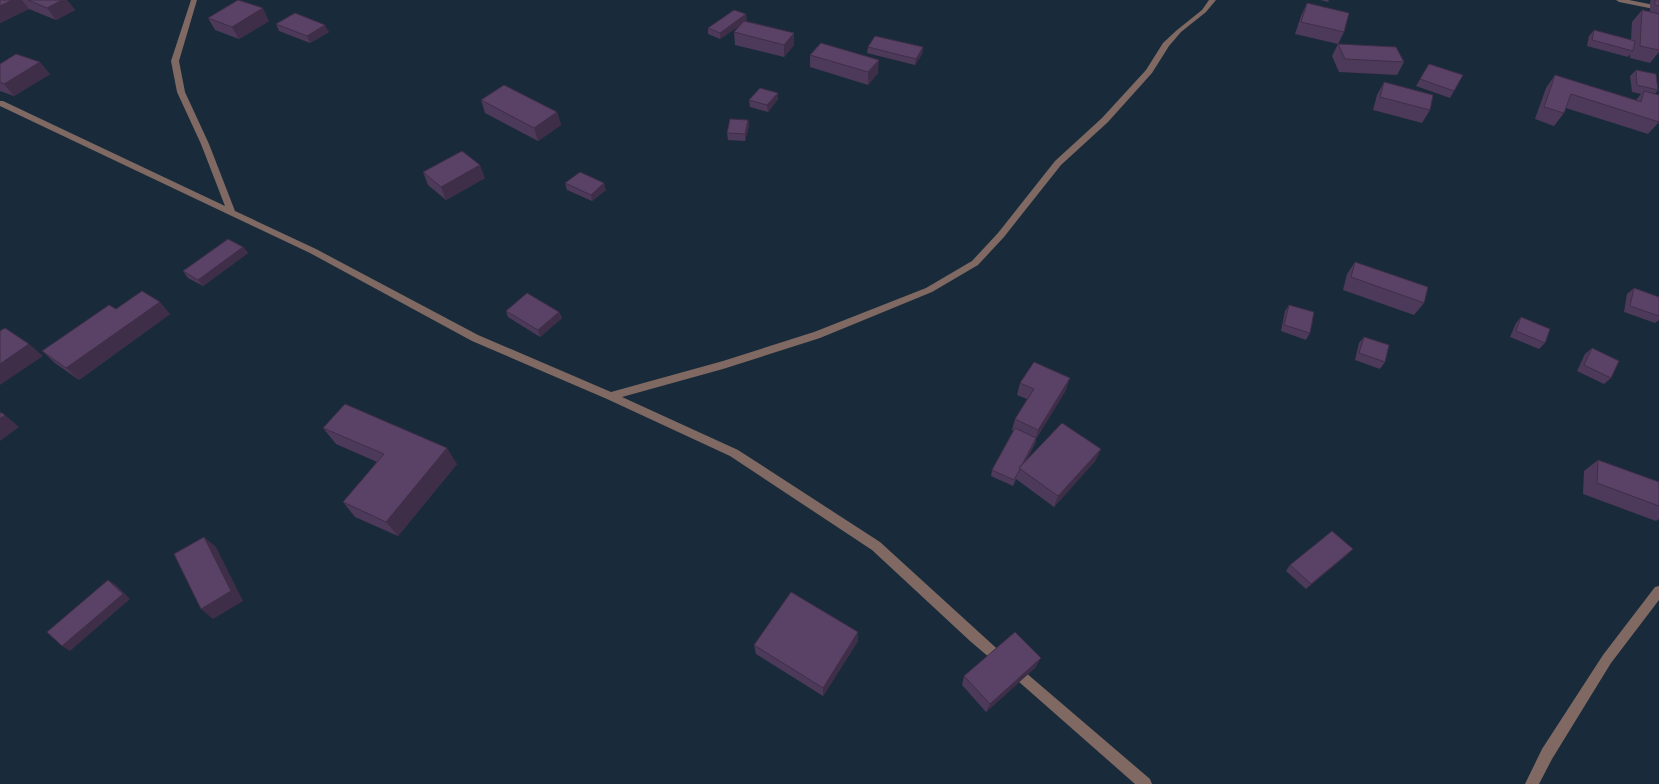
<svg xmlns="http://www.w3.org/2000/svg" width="1659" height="784" viewBox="0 0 1659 784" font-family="'Noto Serif',serif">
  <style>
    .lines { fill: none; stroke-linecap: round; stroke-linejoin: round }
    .minor { fill: #7f6962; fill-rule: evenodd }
    .wall { fill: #4d3959 }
    .shaded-wall { fill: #3f2e48 }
    .building { fill: #5a4267; stroke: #3f2e48 }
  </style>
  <rect width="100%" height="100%" fill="#192b3b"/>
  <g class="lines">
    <g class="minor">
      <path d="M191,0H197L179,61L185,92L209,144L235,211L316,249L478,335L611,392L723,361L814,332L926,288L972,261L998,233L1055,161L1102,118L1146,70L1163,43L1177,30L1202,10L1209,0H1216L1206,12L1181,32L1169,46L1152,73L1108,122L1061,165L1004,237L978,265L932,292L820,338L723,369L622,397L738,450L880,542L1005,656L1007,660L1005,664L1001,666L997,664L970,641L872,550L730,456L607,399L472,341L310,253L0,106V101H3L225,206L201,144L177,92L171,61Z"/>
      <path d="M1616,0H1629L1659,6V10L1619,2Z"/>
      <path d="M1659,586V600L1611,663L1552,759L1539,784H1525L1542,749L1603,655L1655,587Z"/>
      <path d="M1014,664L1018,666L1150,779L1152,784H1135L1010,674L1008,670L1010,666Z"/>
    </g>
  </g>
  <g class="wall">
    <path d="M0,0H67L75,10L56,20L29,9L0,23Z"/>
    <path d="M1320,0H1329L1328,2Z"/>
    <path d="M1651,0H1659V52L1650,63L1630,58V54L1628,57L1587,46L1589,36L1594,30L1631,40L1632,22L1642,10L1650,12V2Z"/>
    <path d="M1307,3L1344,32L1338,44L1295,34L1301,16Z"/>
    <path d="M208,18L269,21L239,39L215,30Z"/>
    <path d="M746,21L794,33V45L784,57L735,45L734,32L739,26L720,39L708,34V28L747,21Z"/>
    <path d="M276,24L329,32L310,43L279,31Z"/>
    <path d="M1338,44L1404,62L1397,75L1339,72L1332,56Z"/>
    <path d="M868,47H923L922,54L915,65L867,53Z"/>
    <path d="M810,55L878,73L868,85L810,67Z"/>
    <path d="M0,64L50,74L14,96L0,91Z"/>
    <path d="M1429,64L1454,91L1450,98L1416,86Z"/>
    <path d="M1636,70L1658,90L1655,94L1659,122L1648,134L1566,108L1564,113L1554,126L1535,119L1546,88L1555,75L1636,100L1641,94L1632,92L1630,76Z"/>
    <path d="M1384,82L1430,110L1422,123L1373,110L1377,95Z"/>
    <path d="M778,99L768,112L750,107L749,100Z"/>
    <path d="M481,100L557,112L561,125L538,141L485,113Z"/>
    <path d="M748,120L749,126L745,141L728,140L727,133Z"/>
    <path d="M423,172L485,178L446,200L428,185Z"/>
    <path d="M565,183L606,190L592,201L567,190Z"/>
    <path d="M243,247L248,253L203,286L188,278L183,271Z"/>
    <path d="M1355,262L1424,303L1414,315L1343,290L1347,274Z"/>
    <path d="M1634,288L1659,316V320L1655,323L1624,312L1627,294Z"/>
    <path d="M1289,305L1310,333L1306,340L1281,331L1285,311Z"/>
    <path d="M116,309L170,314L79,380L55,363L42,351Z"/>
    <path d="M506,311L559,312L562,318L540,337L508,317Z"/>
    <path d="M1521,317L1545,343L1539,349L1510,337L1516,323Z"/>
    <path d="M1364,337L1385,362L1380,369L1355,360L1359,343Z"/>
    <path d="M1592,348L1611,378L1604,384L1577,371L1585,354Z"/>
    <path d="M1020,383L1066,390L1036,439L1035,444L1026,460H1096L1054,507L1016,479L1013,486L991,476L992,470L1014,431L1012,430L1015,419L1027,399L1017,395Z"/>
    <path d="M323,428L457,464L398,536L355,517L343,502L377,462L336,444Z"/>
    <path d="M1598,460L1659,482V519L1656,521L1583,494L1584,471Z"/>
    <path d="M1348,554L1306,589L1286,571L1290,565Z"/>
    <path d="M858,641L823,696L756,654L754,645Z"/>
    <path d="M1036,667L986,712L962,685L964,676Z"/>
  </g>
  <g class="shaded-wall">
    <path d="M12,0H22L29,9L0,23V6Z"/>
    <path d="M62,0H67L75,10L56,20L47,8Z"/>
    <path d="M263,8L269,21L239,39L232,27Z"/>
    <path d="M746,14L747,21L720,39V33Z"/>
    <path d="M325,25L329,32L310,43L307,36Z"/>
    <path d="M794,33V45L784,57V45Z"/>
    <path d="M923,47L922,54L915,65L916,59Z"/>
    <path d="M879,60L878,73L868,85V72Z"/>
    <path d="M40,62L50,74L14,96L4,84Z"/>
    <path d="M778,93V99L768,112L767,105Z"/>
    <path d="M557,112L561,125L538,141L534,128Z"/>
    <path d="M748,120L749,126L745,141V134Z"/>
    <path d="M480,165L485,178L446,200L441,187Z"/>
    <path d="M604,183L606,190L592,201L591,195Z"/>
    <path d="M243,247L248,253L203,286L198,280Z"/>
    <path d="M160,302L170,314L79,380L66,368Z"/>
    <path d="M559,312L562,318L540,337L538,330Z"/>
    <path d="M29,344L43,356L0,385V364Z"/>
    <path d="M1070,378L1066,390L1036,439L1035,444L1021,470L1020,469L1035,442L1038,430Z"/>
    <path d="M5,415L19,427L0,441V419Z"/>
    <path d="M447,448L457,464L398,536L386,522Z"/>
    <path d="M1101,449L1096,460L1054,507L1058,496Z"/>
    <path d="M204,537L216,547L243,601L213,619L201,609Z"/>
    <path d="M1353,549L1348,554L1306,589L1311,584Z"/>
    <path d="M108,580L116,585L130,599L70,651L62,646Z"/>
    <path d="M858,632V641L823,696V688Z"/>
    <path d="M1041,658L1036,667L986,712L990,704Z"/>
  </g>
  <g class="building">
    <path d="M0,0H12L0,6Z"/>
    <path d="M28,0H62L47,8Z"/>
    <path d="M238,0L263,8L232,27L208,18Z"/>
    <path d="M1655,0H1659V6L1655,5Z"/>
    <path d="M1307,3L1349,13L1344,32L1301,22Z"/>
    <path d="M734,10L746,14L720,33L708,28Z"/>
    <path d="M1642,10L1659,14V50L1640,46Z"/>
    <path d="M295,13L325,25L307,36L276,24Z"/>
    <path d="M744,21L794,33L784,45L734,32Z"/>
    <path d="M1594,30L1635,41L1633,51L1592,40Z"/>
    <path d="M875,36L923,47L916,59L868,47Z"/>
    <path d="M821,43L879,60L868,72L810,55Z"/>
    <path d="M1338,44L1396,47L1404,62L1345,59Z"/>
    <path d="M16,54L40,62L4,84L0,82V64Z"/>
    <path d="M1429,64L1463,75L1454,91L1420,79Z"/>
    <path d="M1636,70L1656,74L1658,90L1637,85Z"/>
    <path d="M1555,75L1641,102L1644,91L1659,95V122L1571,94L1564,113L1544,107Z"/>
    <path d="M1384,82L1433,95L1430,110L1380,97Z"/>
    <path d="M504,85L557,112L534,128L481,100Z"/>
    <path d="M760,88L778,93L767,105L749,100Z"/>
    <path d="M730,119L748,120L745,134L727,133Z"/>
    <path d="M462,151L480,165L441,187L423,172Z"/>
    <path d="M580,172L604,183L591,195L565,183Z"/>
    <path d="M228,239L243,247L198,280L183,271Z"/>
    <path d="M1355,262L1428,287L1424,303L1351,277Z"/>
    <path d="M1634,288L1659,297V316L1630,306Z"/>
    <path d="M142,291L160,302L66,368L42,351L109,305L116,309Z"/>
    <path d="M527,293L559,312L538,330L506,311Z"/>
    <path d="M1289,305L1314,312L1310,333L1284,325Z"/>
    <path d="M1521,317L1550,329L1545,343L1516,331Z"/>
    <path d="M5,328L29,344L0,364V331Z"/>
    <path d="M1364,337L1389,345L1385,362L1359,353Z"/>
    <path d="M1592,348L1619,361L1611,378L1584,365Z"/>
    <path d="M1034,362L1070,378L1038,430L1015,419L1034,389L1020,383Z"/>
    <path d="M345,404L447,448L386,522L343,502L384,454L323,428Z"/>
    <path d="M0,412L5,415L0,419Z"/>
    <path d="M1062,423L1101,449L1058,496L1019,468Z"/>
    <path d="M1015,428L1036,438L1023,463L1019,468L1020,469L1014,480L992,470Z"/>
    <path d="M1598,460L1659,482V506L1597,483Z"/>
    <path d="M1332,531L1353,549L1311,584L1290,565Z"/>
    <path d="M204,537L231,591L201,609L174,554Z"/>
    <path d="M108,580L123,594L62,646L47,632Z"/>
    <path d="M791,592L858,632L823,688L754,645Z"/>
    <path d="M1015,632L1041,658L990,704L964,676Z"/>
  </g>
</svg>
